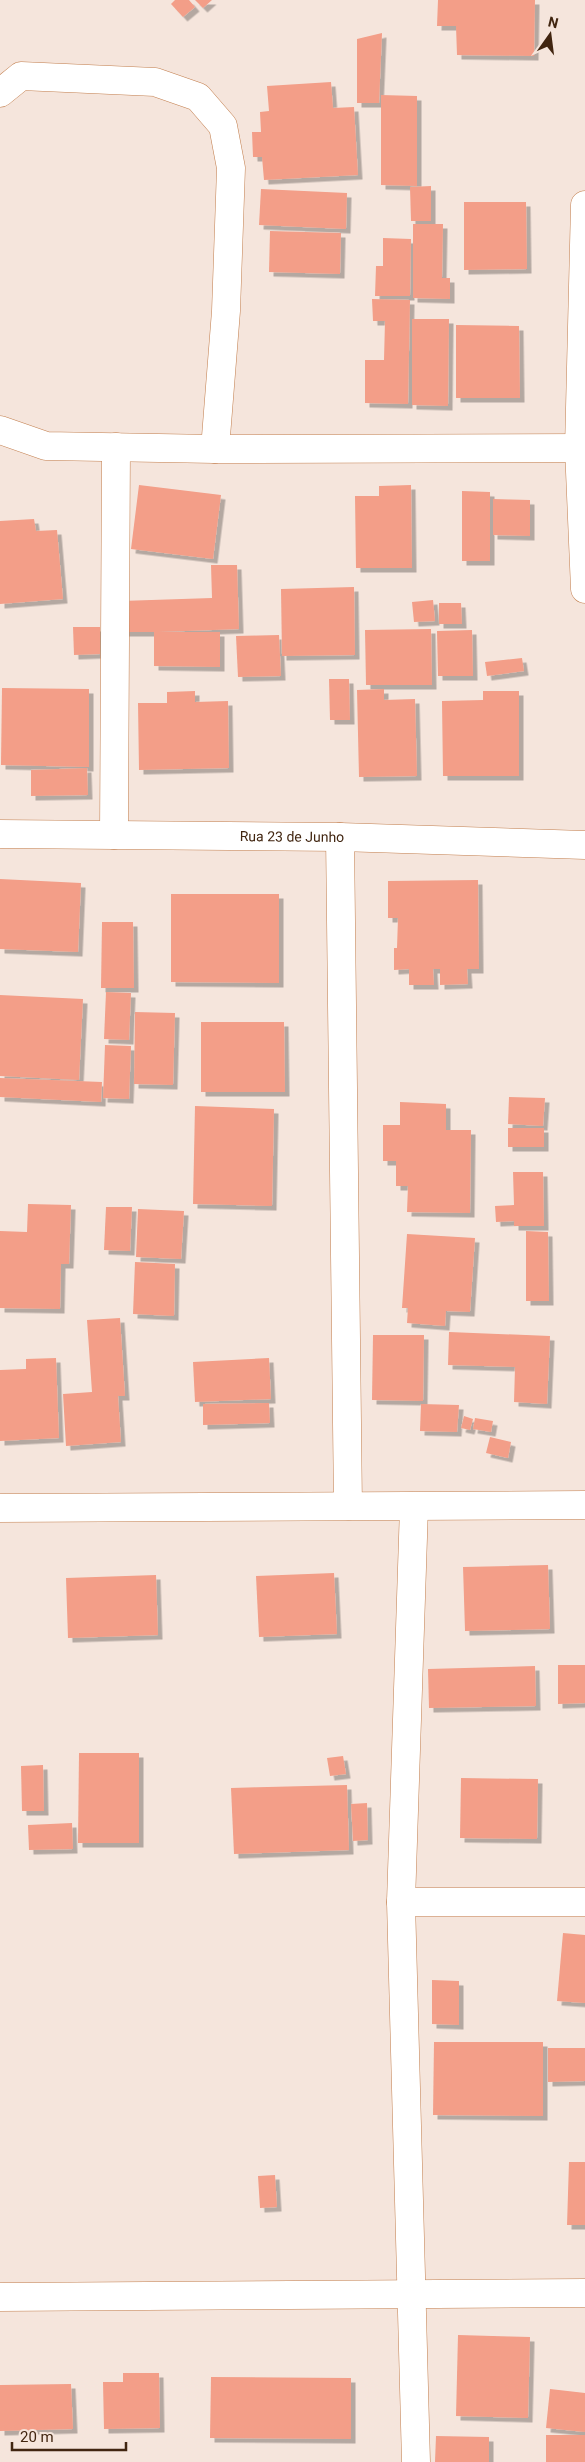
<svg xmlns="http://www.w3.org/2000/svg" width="585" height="2462" viewBox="0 0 585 2462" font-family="Roboto,sans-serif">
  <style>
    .building { fill: #f39e88; filter: url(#shadow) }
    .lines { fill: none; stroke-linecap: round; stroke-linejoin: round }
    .minor-casing { stroke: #c37f4e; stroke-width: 29 }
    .minor { stroke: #fff; stroke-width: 28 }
    .labels { text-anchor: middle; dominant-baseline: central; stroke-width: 5; stroke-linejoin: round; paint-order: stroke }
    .street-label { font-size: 14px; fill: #412510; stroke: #f5e5dc }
  </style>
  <defs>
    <filter id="shadow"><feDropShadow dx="4.5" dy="4.5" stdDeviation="0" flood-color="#0004"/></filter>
  </defs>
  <rect width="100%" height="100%" fill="#f5e5dc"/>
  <g class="building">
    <path d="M175,0H189L195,7L183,17L171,4Z"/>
    <path d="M195,0H212L203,8Z"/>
    <path d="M438,0H535L534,56L457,55L456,26H437Z"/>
    <path d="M382,33L379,103H357V39Z"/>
    <path d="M331,82L333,108L354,107L358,175L264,180L262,157H253L252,132H261L260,112L269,111L267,86Z"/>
    <path d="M381,95L417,96V186L381,185Z"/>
    <path d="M431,186V221H411L410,187Z"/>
    <path d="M261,189L347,193L346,229L259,225Z"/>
    <path d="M464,202H526L527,269L464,270Z"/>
    <path d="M413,224H443L442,278H450V299L413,298Z"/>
    <path d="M270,231L341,233L340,274L269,272Z"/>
    <path d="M383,238L411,239L410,296H375L376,266H383Z"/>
    <path d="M372,299L410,300L408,404L365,403V360H384L385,321H373Z"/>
    <path d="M412,319H449L448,406L412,405Z"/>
    <path d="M456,325L519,326L520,398H456Z"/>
    <path d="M139,485L221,495L213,559L131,549Z"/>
    <path d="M411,485L412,568H356L355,496H379V486Z"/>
    <path d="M462,491L490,492V561H462Z"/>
    <path d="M493,499L530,500V536L493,535Z"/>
    <path d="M34,519L36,531L57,530L63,599L0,604V521Z"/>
    <path d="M211,565H237L239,629L158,632H220V667L154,666V632H122L121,601L212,598Z"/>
    <path d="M354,587L355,655L282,656L281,589Z"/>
    <path d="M433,600L435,621L414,622L412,602Z"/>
    <path d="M439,603H461L462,624H439Z"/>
    <path d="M73,627H100V654L74,655Z"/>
    <path d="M431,629L432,685H366L365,630Z"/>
    <path d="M472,630L473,676H438L437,631Z"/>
    <path d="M279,635L281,676L238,677L236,636Z"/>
    <path d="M522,658L524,671L487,676L485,662Z"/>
    <path d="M329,679H349L350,720H330Z"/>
    <path d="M2,688L89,689V767L1,765Z"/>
    <path d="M384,689V700L415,699L417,776L359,777L357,690Z"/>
    <path d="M195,691V702L228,701L229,768L139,770L138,703H167V692Z"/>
    <path d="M483,691H519V776H443L442,701L483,700Z"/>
    <path d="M87,768L88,795L31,796V770Z"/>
    <path d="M0,879L81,883L78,952L0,949Z"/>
    <path d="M478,880L479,969H467L468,984L440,985V969H433L434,985H409V969L394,970V948H397L398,918H388V881Z"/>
    <path d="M171,894H279V983L171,982Z"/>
    <path d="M102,922H133L134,988H101Z"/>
    <path d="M106,992L131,993L129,1040L104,1039Z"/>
    <path d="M0,995L83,999L79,1080L0,1076Z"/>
    <path d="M135,1012L175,1013L173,1085L134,1084Z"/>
    <path d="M201,1022H284L285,1092H201Z"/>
    <path d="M105,1045L131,1046L129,1099L103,1098Z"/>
    <path d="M0,1078L102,1082L101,1102L0,1097Z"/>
    <path d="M509,1097L545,1098L543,1126L508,1124Z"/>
    <path d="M400,1102L446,1104V1130H471L470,1213L407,1212L408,1186H396V1161H383V1125H400Z"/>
    <path d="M195,1106L274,1109L272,1206L193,1204Z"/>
    <rect x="508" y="1128" width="36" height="19"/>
    <path d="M513,1172H543L544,1226H514V1221L496,1222L495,1206L514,1205Z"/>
    <path d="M28,1204L71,1205L69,1264H61L60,1309L0,1308V1231L27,1232Z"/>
    <path d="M106,1207H132L130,1251L104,1250Z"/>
    <path d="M138,1209L184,1211L181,1259L136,1257Z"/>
    <path d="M526,1231L548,1232L549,1301H526Z"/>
    <path d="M407,1234L475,1238L470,1312L446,1311L445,1326L407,1323L408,1308H402Z"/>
    <path d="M135,1262L175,1264L174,1316L133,1314Z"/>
    <path d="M120,1318L125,1396H118L121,1442L66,1446L63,1394L92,1392L87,1320Z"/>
    <path d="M449,1332L550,1336L547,1404L514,1402L515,1367L448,1365Z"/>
    <path d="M373,1335H424L423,1401L372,1400Z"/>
    <path d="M56,1358L59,1438L0,1441V1370L26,1369V1359Z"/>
    <path d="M269,1358L271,1399L195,1402L193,1362Z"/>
    <path d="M269,1403L270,1423L203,1425V1404Z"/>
    <path d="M421,1404L459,1405L457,1432L420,1431Z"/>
    <path d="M464,1416L473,1419L470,1430L461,1428Z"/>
    <path d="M475,1418L493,1421L491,1432L473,1429Z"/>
    <path d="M490,1437L511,1442L508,1458L486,1453Z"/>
    <path d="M548,1565L550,1629L465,1631L463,1567Z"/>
    <path d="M334,1573L337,1634L259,1637L256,1576Z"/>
    <path d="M156,1575L158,1635L68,1638L66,1578Z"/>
    <path d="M558,1665H585V1703L558,1704Z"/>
    <path d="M535,1666L536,1706L429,1708L428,1669Z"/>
    <path d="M79,1753H139V1843H78Z"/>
    <path d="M343,1756L346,1774L330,1776L327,1758Z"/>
    <path d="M43,1765L44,1811H22L21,1766Z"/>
    <path d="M461,1778L538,1779L537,1839L460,1838Z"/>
    <path d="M347,1785L349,1850L234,1854L231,1788Z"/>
    <path d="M367,1803L368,1840L353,1841L351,1804Z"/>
    <path d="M72,1823L73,1849L29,1850L28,1825Z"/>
    <path d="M563,1933L585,1935V2003L557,2001Z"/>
    <path d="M432,1980L459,1981V2025L432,2024Z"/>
    <path d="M434,2042H543V2116L433,2115Z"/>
    <path d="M548,2048H585V2081L548,2082Z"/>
    <path d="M569,2162H585V2225H567Z"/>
    <path d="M275,2175L277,2207L260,2208L258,2176Z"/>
    <path d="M458,2335L530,2337L528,2418L456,2416Z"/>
    <path d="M123,2373H159L160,2428L104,2429L103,2382H123Z"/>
    <path d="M211,2377L351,2378V2439L210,2438Z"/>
    <path d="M71,2384L73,2429L0,2431V2385Z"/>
    <path d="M550,2389L585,2393V2432L546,2428Z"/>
    <rect x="546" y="2435" width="39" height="27"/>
    <path d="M436,2436L489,2437V2462H435Z"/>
  </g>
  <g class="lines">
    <defs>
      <g id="minor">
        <path d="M0,93L21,76L155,82L198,97L223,126L231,168L226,311L215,449"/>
        <path d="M585,205L579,448L585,589"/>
        <path d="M0,430L46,446L215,449L585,448"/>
        <path id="s1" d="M0,834L340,837L585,845"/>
        <path d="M114,835L116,447"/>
        <path d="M340,837L348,1506"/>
        <path d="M414,1507L401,1902L416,2462"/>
        <path d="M0,1508L585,1505"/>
        <path d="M401,1902H585"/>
        <path d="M0,2297L585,2293"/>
      </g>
    </defs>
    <use href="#minor" class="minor-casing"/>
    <use href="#minor" class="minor"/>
  </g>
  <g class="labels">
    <g class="street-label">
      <text stroke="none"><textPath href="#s1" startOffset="292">Rua 23 de Junho</textPath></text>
    </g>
  </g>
  <g transform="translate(550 35) rotate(14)" stroke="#f5e5dc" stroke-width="4" paint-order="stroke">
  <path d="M0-4L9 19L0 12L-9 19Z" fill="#412510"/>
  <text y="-8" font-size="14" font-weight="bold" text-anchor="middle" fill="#412510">N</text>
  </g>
  <path d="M12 2442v8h114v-8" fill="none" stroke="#412510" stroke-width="2.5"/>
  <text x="20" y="2442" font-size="15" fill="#412510" stroke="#f5e5dc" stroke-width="4" paint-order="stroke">20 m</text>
</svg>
